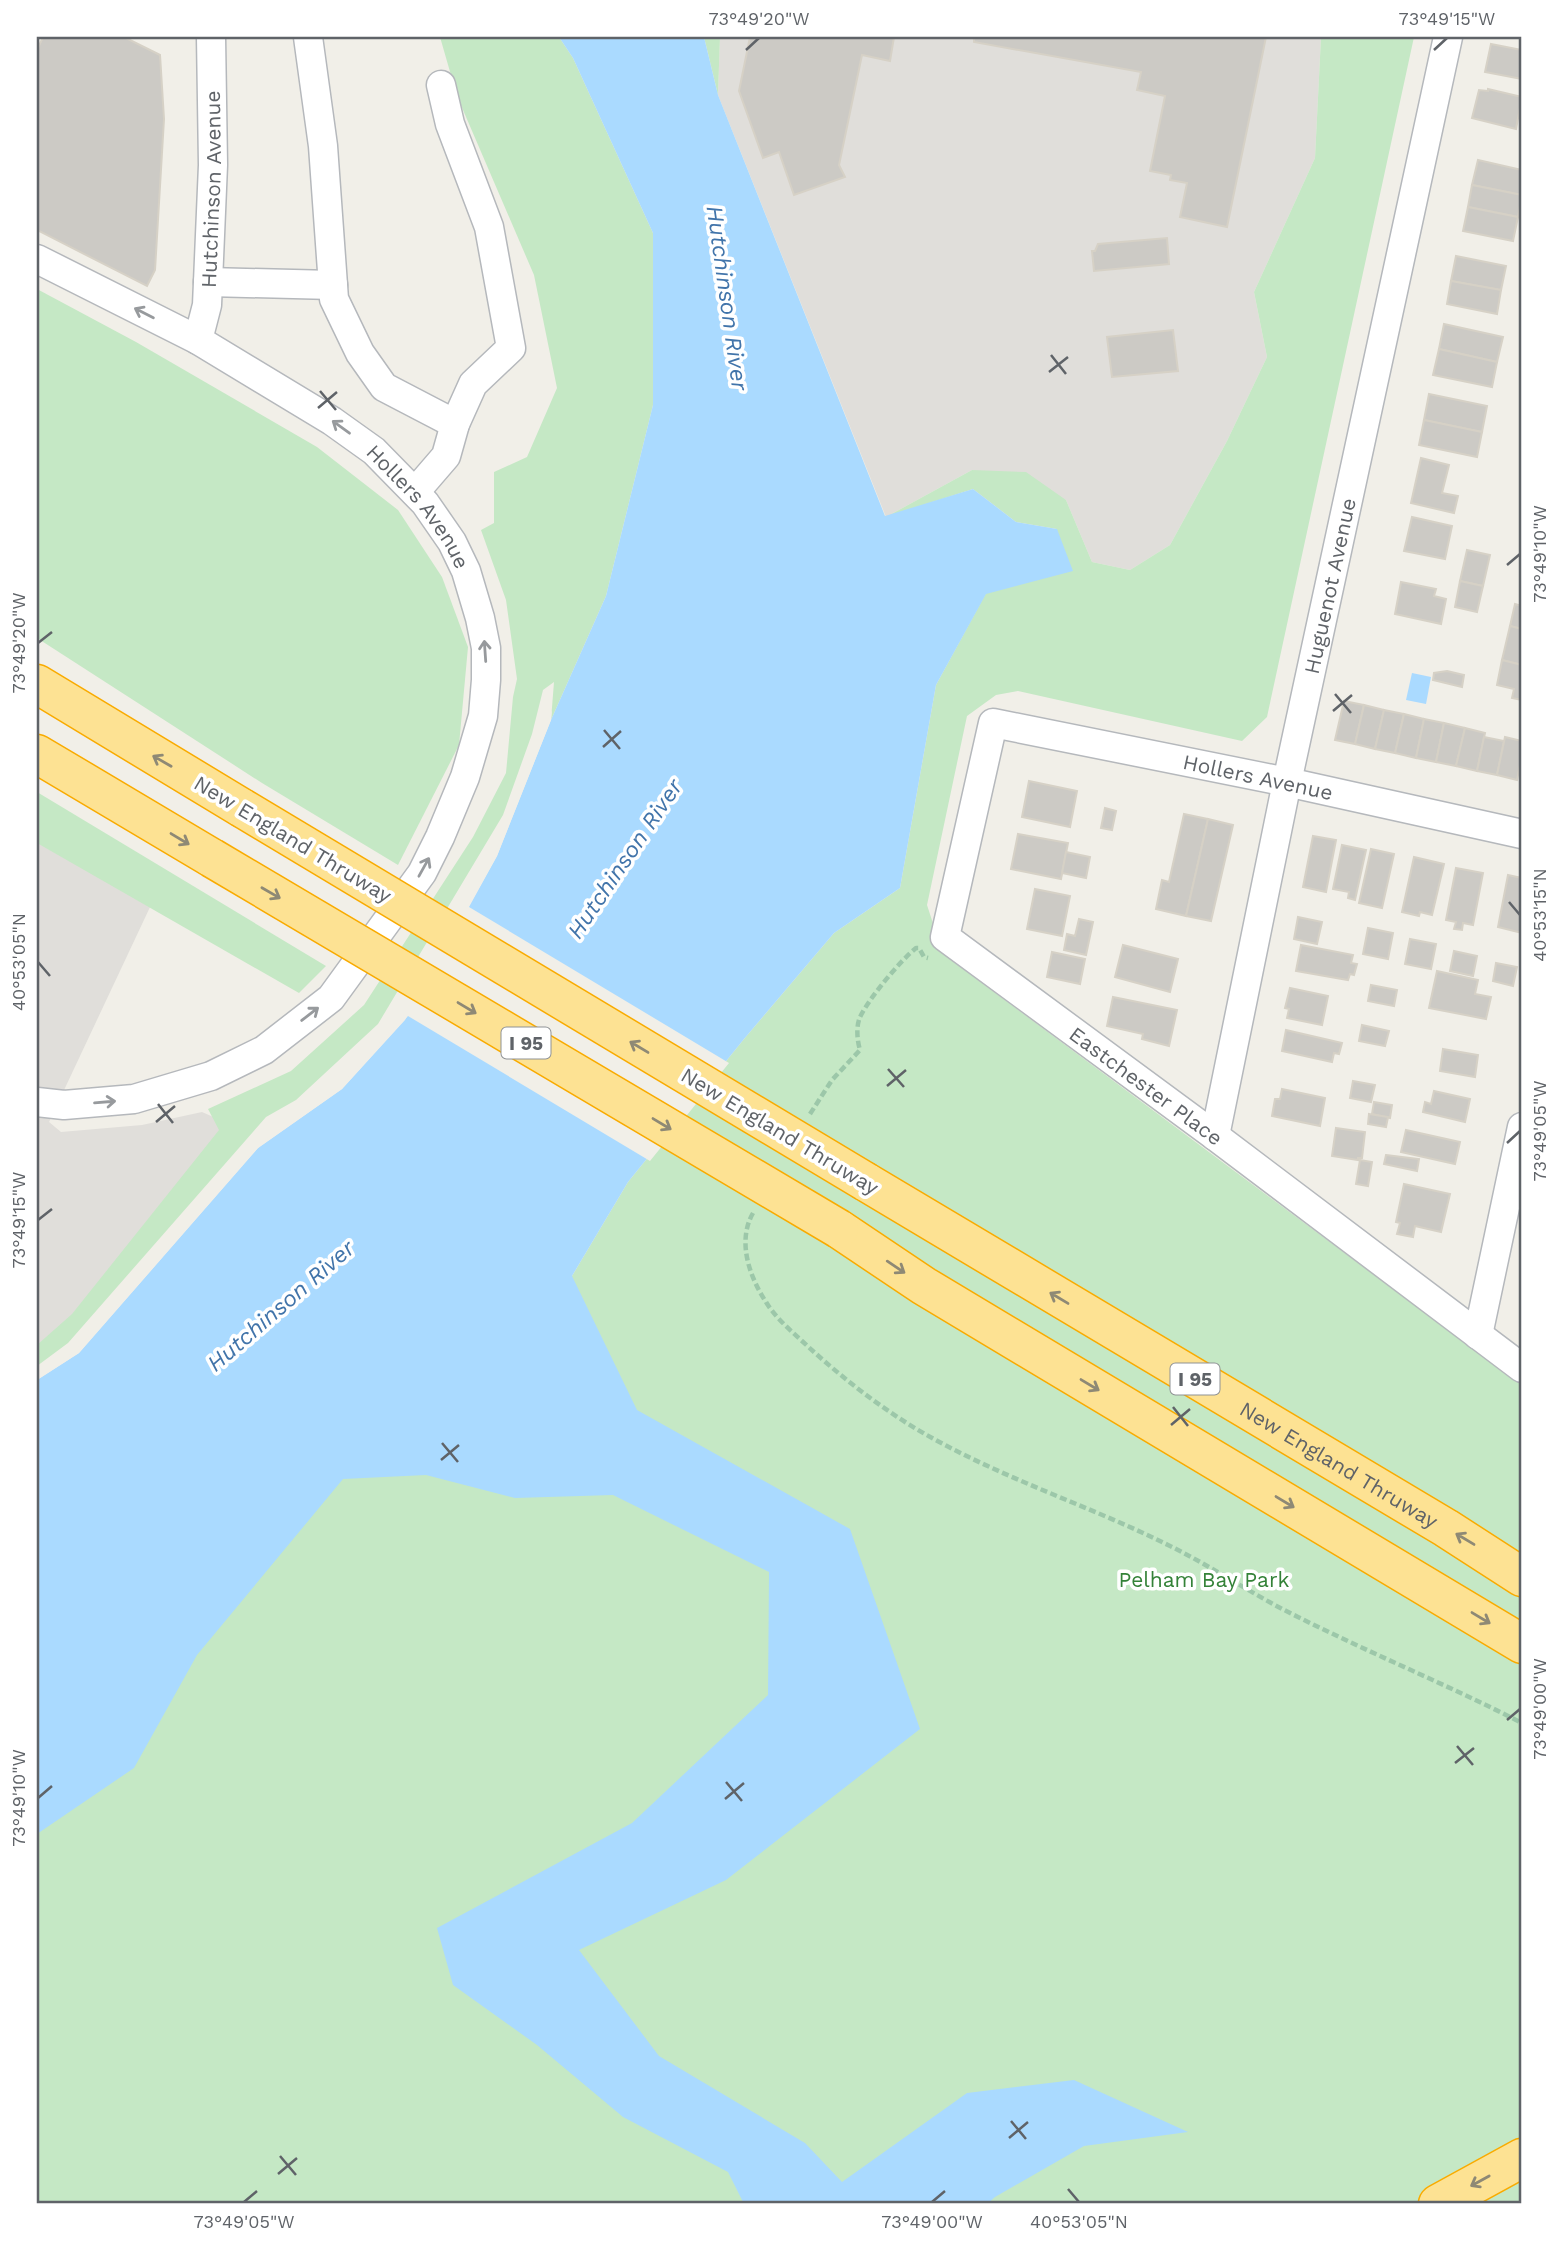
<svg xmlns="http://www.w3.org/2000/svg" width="1559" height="2241" viewBox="0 0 1559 2241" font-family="'Work Sans',sans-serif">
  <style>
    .industrial { fill: #e0deda }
    .green { fill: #c5e8c5 }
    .water { fill: #aadaff }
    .pier { fill: #f1efe8 }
    .building { fill: #cccac5; stroke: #d6d1c6; stroke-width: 2 }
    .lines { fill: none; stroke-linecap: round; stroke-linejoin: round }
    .minor-casing { stroke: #b5b8bc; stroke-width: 31 }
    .highway-casing { stroke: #f9ab00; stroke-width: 41 }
    .path { stroke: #9cc7a9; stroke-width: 4.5; stroke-dasharray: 7 3.5; stroke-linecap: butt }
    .minor { stroke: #fff; stroke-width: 28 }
    .highway { stroke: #fde293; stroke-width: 38 }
    .highway-bridge-casing { stroke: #f9ab00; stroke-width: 41; stroke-linecap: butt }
    .highway-bridge { stroke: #fde293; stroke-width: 38 }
    .oneway { stroke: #979a9d }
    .oneway2 { stroke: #8e8975 }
    .ticks { fill: none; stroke: #5f6368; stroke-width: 2.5 }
    .labels { text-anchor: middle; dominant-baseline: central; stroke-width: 7; stroke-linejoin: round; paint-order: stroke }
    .shield { fill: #fff; stroke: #8f9295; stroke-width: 2 }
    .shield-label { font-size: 19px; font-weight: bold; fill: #5f6368 }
    .street-label { font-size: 21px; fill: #5f6368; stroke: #fff }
    .park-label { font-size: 21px; fill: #348238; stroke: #fff }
    .water-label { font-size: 23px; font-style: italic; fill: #4174aa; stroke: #fff }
    .neatline { fill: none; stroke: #5f6368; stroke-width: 2.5 }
    .ticks-label { font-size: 18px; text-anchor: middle; fill: #5f6368 }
  </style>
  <rect width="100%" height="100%" fill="#f1efe8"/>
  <g class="industrial">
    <path d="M720,37H1321L1315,158L1254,292L1267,357L1227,441L1170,545L1130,570L1092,562L1066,500L972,470L886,517L718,95Z"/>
    <path d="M37,822L159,888L49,1122L61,1132L142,1125L202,1112L236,1127L37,1355Z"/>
  </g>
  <g class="green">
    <path d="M440,37H559L573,58L653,233V405L606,596L551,720L554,682L543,690L532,734L503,815L378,1024L296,1100L266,1117L68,1343L37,1366V1345L72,1314L219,1130L208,1109L291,1071L364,1005L473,837L506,773L513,697L517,679L506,600L481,530L494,523V472L527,457L557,388L534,275L457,96Z"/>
    <path d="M704,37H720L718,95Z"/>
    <path d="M1321,37H1414L1267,717L1242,741L1018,691L996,695L967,716L927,905L943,954L1522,1385V2204H37V1660L572,1276L628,1182L744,1039L834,933L900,888L936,685L986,593L1057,529L1016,522L973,489L886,517L972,470L1026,472L1066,500L1092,562L1130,570L1170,545L1227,441L1267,357L1254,292L1315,158Z"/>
    <path d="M37,289L136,342L317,447L398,510L442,577L468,647L459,745L398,865L262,783L37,638Z"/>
    <path d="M37,792L326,966L299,993L37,843Z"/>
  </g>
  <g class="water">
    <path d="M559,37H704L718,95L885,516L973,489L1016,522L1057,529L1073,571L986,594L936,685L900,888L834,933L744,1039L628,1182L572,1276L637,1410L850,1529L920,1729L726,1880L579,1950L659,2056L805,2143L842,2182L967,2093L1074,2080L1188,2132L1084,2146L995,2197L987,2204H744L728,2172L623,2117L537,2045L453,1985L437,1928L632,1823L768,1695L769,1572L613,1495L515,1498L426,1475L343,1479L197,1655L134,1768L37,1834V1380L79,1353L258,1148L342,1089L405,1020L497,856L551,720L606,596L653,405V233L573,58Z"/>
    <path d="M1412,673L1431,677L1426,704L1406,700Z"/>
  </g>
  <path class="pier" d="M552,710L551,720L497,856L469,907L729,1063L650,1161L408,1016L342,1089L258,1148L79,1353L37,1380V1375L76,1350L256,1146L340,1086L402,1018L494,855Z"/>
  <g class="building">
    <path d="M43,37H124L160,55L164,119L155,270L147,286L37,230V50Z"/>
    <path d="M750,37H894L890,61L862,55L839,165L845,177L794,195L779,152L763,158L739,91Z"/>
    <path d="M974,37H1266L1227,227L1180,217L1187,183L1170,180L1171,175L1150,171L1165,96L1137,90L1141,72L974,42Z"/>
    <path d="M1491,44L1522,50V79L1485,72Z"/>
    <path d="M1488,89L1522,97L1516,129L1472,118L1479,90L1488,91Z"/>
    <path d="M1478,160L1522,170V195L1472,185Z"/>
    <path d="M1472,185L1522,195L1518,217L1468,207Z"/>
    <path d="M1468,207L1518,217L1513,241L1463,231Z"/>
    <path d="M1167,238L1169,264L1094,271L1092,251H1095L1098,244Z"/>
    <path d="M1456,256L1506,266L1501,290L1451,281Z"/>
    <path d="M1451,281L1501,290L1497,314L1447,304Z"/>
    <path d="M1444,324L1503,337L1497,362L1439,349Z"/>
    <path d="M1173,330L1178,371L1112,377L1107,337Z"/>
    <path d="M1439,349L1497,362L1492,387L1433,375Z"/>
    <path d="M1429,394L1487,406L1482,432L1424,420Z"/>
    <path d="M1424,420L1482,432L1477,457L1419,445Z"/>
    <path d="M1421,458L1449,465L1442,493L1458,496L1454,513L1411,503Z"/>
    <path d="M1412,517L1452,526L1445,559L1404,551Z"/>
    <path d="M1467,550L1490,555L1483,586L1460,581Z"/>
    <path d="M1460,581L1483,586L1477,612L1455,607Z"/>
    <path d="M1401,582L1436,589L1434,596L1446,599L1441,624L1395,614Z"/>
    <path d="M1515,604L1522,606V629L1510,626Z"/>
    <path d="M1510,626L1522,629V665L1502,660Z"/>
    <path d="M1502,660L1522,665V700L1512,698L1514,689L1497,685Z"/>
    <path d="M1447,671L1464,675L1462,687L1433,680L1434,673Z"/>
    <path d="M1344,701L1364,705L1355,744L1335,740Z"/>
    <path d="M1364,705L1384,710L1375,749L1355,744Z"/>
    <path d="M1384,710L1404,714L1395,753L1375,749Z"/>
    <path d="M1404,714L1424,719L1416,758L1395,753Z"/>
    <path d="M1424,719L1444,723L1436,762L1416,758Z"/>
    <path d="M1444,723L1465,728L1456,766L1436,762Z"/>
    <path d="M1465,728L1485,733L1477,771L1456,766Z"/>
    <path d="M1484,737L1504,741L1497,775L1477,771Z"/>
    <path d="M1505,737L1522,741V755L1517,780L1497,775Z"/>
    <path d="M1029,781L1077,791L1070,827L1022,817Z"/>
    <path d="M1105,808L1116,811L1112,830L1101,828Z"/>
    <path d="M1184,814L1208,819L1186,916L1156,909L1162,880L1169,882Z"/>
    <path d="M1208,819L1233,825L1211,921L1186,916Z"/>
    <path d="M1018,834L1068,843L1061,879L1011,869Z"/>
    <path d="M1313,836L1336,840L1326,892L1303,887Z"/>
    <path d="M1342,845L1366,850L1355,900L1348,898L1349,892L1333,889Z"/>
    <path d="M1371,849L1394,854L1382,908L1359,903Z"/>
    <path d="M1066,852L1090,857L1086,878L1062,873Z"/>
    <path d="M1414,857L1444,864L1432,915L1420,912L1419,916L1402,912Z"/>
    <path d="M1456,868L1483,873L1473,925L1463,923L1462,930L1454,929L1456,922L1446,920Z"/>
    <path d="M1508,875L1522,878V933L1498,927Z"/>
    <path d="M1035,889L1070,896L1062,936L1027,929Z"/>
    <path d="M1298,917L1322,922L1317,944L1294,939Z"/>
    <path d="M1079,919L1093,922L1086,955L1064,950L1067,934L1075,936Z"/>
    <path d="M1368,928L1393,933L1388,959L1363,954Z"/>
    <path d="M1410,939L1436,944L1431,969L1405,964Z"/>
    <path d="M1123,945L1178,959L1170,992L1115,977Z"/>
    <path d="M1301,945L1353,955L1351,963L1357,964L1354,975L1350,974L1348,980L1296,971Z"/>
    <path d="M1454,951L1477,956L1473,976L1450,971Z"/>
    <path d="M1052,952L1085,959L1080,984L1047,977Z"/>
    <path d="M1496,963L1517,967L1513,986L1493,981Z"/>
    <path d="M1437,971L1478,980L1475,994L1491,997L1486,1019L1429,1008Z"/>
    <path d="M1371,985L1397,990L1394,1006L1368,1001Z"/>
    <path d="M1290,988L1328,996L1322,1025L1287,1018L1289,1009L1285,1008Z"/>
    <path d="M1113,997L1177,1010L1169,1046L1142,1039L1143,1034L1107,1026Z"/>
    <path d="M1362,1025L1389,1031L1385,1046L1359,1041Z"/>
    <path d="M1286,1030L1342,1043L1339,1054L1334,1053L1332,1062L1282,1051Z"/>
    <path d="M1443,1049L1478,1055L1475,1077L1440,1071Z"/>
    <path d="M1353,1081L1375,1085L1371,1102L1350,1098Z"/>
    <path d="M1282,1089L1325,1098L1320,1126L1272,1116L1275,1099H1280Z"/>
    <path d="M1434,1091L1470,1099L1465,1122L1423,1112L1425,1102L1431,1104Z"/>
    <path d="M1374,1102L1392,1105L1390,1118L1372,1114Z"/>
    <path d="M1369,1114L1388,1117L1386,1127L1368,1124Z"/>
    <path d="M1336,1128L1365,1132L1362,1158H1358V1160L1332,1156Z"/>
    <path d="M1406,1130L1460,1142L1455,1164L1401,1152Z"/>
    <path d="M1386,1155L1419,1159L1417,1171L1384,1164Z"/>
    <path d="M1360,1160L1372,1162L1368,1186L1356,1184Z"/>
    <path d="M1404,1184L1450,1194L1441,1232L1415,1226L1413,1237L1397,1234L1400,1223L1396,1222Z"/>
  </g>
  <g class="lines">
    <defs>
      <g id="minor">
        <path d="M308,37L323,146L334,299L360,353L384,387L455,424"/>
        <path id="s1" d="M37,259L198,340L332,421L374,451L425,503L452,542L466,571L480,618L486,648V680L483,716L465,777L440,837L422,873L331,998L264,1050L211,1076L134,1099L64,1105L37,1102"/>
        <path d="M208,282L333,285"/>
        <path id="s2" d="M198,340L207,305L208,282L213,165L211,37"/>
        <path d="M415,492L446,456L455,424L473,384L511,348L489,227L450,124L441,85"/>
        <path id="s3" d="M1522,834L1287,782L993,723L945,937L1215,1136L1522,1368"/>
        <path id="s4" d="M1215,1136L1287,782L1448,37"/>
        <path d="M1478,1335L1522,1127"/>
      </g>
      <g id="highway">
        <path d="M37,684L242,808"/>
        <path d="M37,754L212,858"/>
        <path id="s5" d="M866,1182L1446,1528L1522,1577"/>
        <path d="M839,1229L924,1286L1522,1644"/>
        <path d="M1438,2204L1522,2158"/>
      </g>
    </defs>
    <use href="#minor" class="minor-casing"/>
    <use href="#highway" class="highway-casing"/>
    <g class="path">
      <path d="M810,1114L832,1080L860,1050C857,1040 856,1026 860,1017C870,997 899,962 916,948H919L924,957L928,958"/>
      <path d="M753,1213C737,1241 749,1276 766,1302C775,1317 789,1329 802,1341C845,1381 894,1419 947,1446C1019,1484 1096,1509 1168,1545C1213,1567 1253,1595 1298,1617C1372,1654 1448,1685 1522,1723"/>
    </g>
    <use href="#minor" class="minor"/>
    <use href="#highway" class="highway"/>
    <defs>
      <g id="highway-bridge">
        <path d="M242,808L866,1182"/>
        <path d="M212,858L839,1229"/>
      </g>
    </defs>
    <use href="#highway-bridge" class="highway-bridge-casing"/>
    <use href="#highway-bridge" class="highway-bridge"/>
  </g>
  <defs><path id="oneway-shaft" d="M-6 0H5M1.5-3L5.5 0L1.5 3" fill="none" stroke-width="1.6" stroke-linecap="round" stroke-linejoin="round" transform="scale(1.75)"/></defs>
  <g class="oneway">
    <use href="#oneway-shaft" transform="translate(144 313) rotate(-153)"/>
    <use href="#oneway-shaft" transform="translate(341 427) rotate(-144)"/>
    <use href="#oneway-shaft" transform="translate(485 651) rotate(-94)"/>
    <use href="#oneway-shaft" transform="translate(424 867) rotate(-61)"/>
    <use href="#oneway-shaft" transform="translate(310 1014) rotate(-38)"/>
    <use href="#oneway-shaft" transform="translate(105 1102) rotate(-5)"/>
  </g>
  <g class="oneway2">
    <use href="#oneway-shaft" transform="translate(162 761) rotate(-150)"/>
    <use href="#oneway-shaft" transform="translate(180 839) rotate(31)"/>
    <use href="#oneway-shaft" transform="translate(271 893) rotate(30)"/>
    <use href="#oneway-shaft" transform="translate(467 1008) rotate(31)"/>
    <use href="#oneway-shaft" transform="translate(639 1047) rotate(-149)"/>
    <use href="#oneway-shaft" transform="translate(662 1124) rotate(31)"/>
    <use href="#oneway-shaft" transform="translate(896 1267) rotate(34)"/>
    <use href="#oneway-shaft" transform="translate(1059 1298) rotate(-149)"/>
    <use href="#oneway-shaft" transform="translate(1090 1385) rotate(31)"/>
    <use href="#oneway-shaft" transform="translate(1285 1502) rotate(31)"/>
    <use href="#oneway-shaft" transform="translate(1465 1539) rotate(-149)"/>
    <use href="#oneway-shaft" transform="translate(1481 1618) rotate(31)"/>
    <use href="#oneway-shaft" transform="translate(1480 2181) rotate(151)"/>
  </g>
  <path class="ticks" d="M746,50L759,38M1434,50L1447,38M1051,355L1066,374M1049,372L1068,357M320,391L336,410M318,408L337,392M1507,565L1520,554M38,643L52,632M1335,694L1351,713M1333,711L1352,695M604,730L620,749M603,747L621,731M1509,902L1520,915M38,962L50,976M888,1069L904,1087M887,1086L906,1070M158,1104L173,1123M156,1122L175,1106M1507,1143L1520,1131M38,1220L52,1209M1173,1407L1188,1426M1171,1425L1190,1409M442,1443L458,1462M441,1460L459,1445M1507,1720L1520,1709M1457,1746L1473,1765M1455,1763L1474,1748M726,1782L742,1801M38,1798L52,1786M725,1799L744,1783M1011,2121L1026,2139M1009,2138L1028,2122M280,2156L296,2175M278,2174L297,2158M1068,2189L1079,2202M244,2202L257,2191M932,2202L945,2191"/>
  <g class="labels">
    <g class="shield">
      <rect x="501.5" y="1027.5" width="49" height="31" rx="5"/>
      <rect x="1170.5" y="1363.5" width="49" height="31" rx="5"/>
    </g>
    <g class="shield-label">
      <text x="526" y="1043">I 95</text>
      <text x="1195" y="1379">I 95</text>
    </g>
    <g class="street-label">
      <text stroke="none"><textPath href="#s2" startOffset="152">Hutchinson Avenue</textPath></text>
      <text stroke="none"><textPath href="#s1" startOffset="460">Hollers Avenue</textPath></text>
      <text stroke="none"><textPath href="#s4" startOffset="562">Huguenot Avenue</textPath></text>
      <text transform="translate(1258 777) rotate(12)">Hollers Avenue</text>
      <text transform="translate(293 839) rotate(31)">New England Thruway</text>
      <text stroke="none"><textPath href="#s3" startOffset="1010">Eastchester Place</textPath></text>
      <text transform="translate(780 1131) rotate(31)">New England Thruway</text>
      <text stroke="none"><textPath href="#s5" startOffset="551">New England Thruway</textPath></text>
    </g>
    <g class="park-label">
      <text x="1204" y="1579">Pelham Bay Park</text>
    </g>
    <g class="water-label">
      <text transform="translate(727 298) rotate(82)">Hutchinson River</text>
      <text transform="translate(625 859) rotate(-56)">Hutchinson River</text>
      <text transform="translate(281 1306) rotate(-41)">Hutchinson River</text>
    </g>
  </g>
  <rect width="1559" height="2241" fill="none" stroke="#ffffff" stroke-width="77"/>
  <rect x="38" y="38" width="1482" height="2164" class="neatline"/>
  <g class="ticks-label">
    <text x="759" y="25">73°49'20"W</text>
    <text x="1447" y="25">73°49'15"W</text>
    <text transform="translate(1540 554) rotate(-90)" y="6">73°49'10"W</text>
    <text transform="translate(19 643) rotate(-90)" y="6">73°49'20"W</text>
    <text transform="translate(1540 915) rotate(-90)" y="6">40°53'15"N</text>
    <text transform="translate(19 962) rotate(-90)" y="6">40°53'05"N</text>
    <text transform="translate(1540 1131) rotate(-90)" y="6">73°49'05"W</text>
    <text transform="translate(19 1220) rotate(-90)" y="6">73°49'15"W</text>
    <text transform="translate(1540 1709) rotate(-90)" y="6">73°49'00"W</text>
    <text transform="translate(19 1798) rotate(-90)" y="6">73°49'10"W</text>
    <text x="244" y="2228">73°49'05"W</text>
    <text x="932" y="2228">73°49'00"W</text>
    <text x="1079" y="2228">40°53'05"N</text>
  </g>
</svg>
